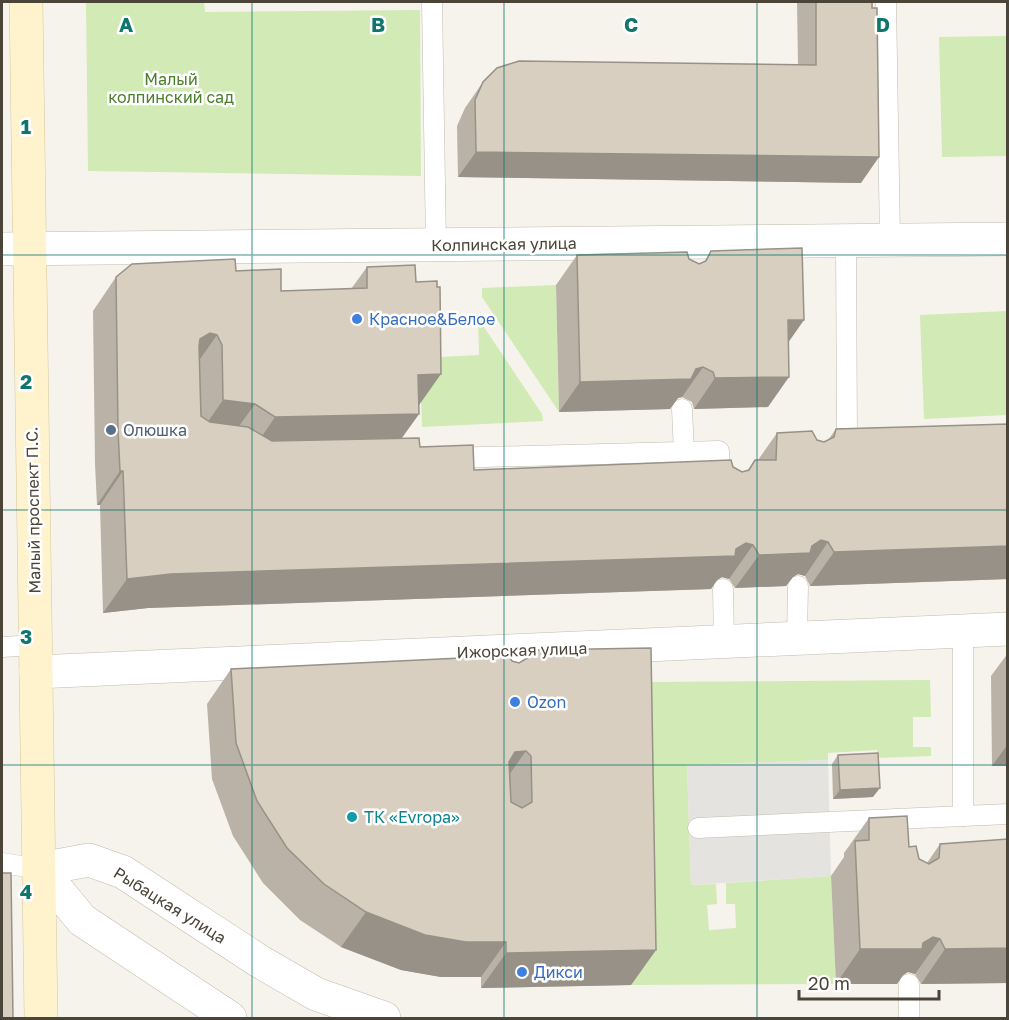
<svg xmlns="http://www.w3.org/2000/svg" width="1009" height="1020" viewBox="0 0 1009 1020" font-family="'Golos Text',sans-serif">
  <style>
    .green { fill: #d2eab5 }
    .parking { fill: #e5e3e0 }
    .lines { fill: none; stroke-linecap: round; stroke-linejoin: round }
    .lane-casing { stroke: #c2bbae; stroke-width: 21 }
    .street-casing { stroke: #c2bbae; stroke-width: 34 }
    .secondary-casing { stroke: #d6c79b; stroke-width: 34 }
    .lane { stroke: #fff; stroke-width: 20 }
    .street { stroke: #fff; stroke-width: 33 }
    .secondary { stroke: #fff3cd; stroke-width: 33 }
    .wall { fill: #bab2a6 }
    .shaded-wall { fill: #979187 }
    .building { fill: #d8cfc1; stroke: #979187; stroke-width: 1.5; fill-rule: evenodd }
    .grid { fill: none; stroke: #0f766e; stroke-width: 1.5; stroke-opacity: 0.55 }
    .shop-dot { fill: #3f7fe0; stroke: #fff; stroke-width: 2 }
    .service-dot { fill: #5c6f8a; stroke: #fff; stroke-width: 2 }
    .culture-dot { fill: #0f9aa8; stroke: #fff; stroke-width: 2 }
    .labels { text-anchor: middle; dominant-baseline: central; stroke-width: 5; stroke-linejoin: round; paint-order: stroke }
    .park-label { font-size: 16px; fill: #4a7f2a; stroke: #fff }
    .street-label { font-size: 16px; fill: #4b4439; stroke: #fff }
    .shop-label { font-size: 16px; fill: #366cbe; stroke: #fff; text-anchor: start }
    .service-label { font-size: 16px; fill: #4e5e75; stroke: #fff; text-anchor: start }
    .culture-label { font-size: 16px; fill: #0d838f; stroke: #fff; text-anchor: start }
    .grid-label { font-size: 20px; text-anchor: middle; font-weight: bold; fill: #0f766e; stroke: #fff; stroke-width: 5; stroke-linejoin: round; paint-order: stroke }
  </style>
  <rect width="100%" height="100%" fill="#f6f3ec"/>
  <g class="green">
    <path d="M86,2H204L205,12L420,10L421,176L88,171Z"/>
    <path d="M1007,36V156L942,157L939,37Z"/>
    <path d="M556,285L559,412L482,297V288Z"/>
    <path d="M1007,311V415L924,419L920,315Z"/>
    <path d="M478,318L542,414L543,421L422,427L420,358L479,355Z"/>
    <path d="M930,680L931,717H913V747H931V756L877,758V750L828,753V760L687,765L691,885L716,884L717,904L707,905L709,930L736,928L735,904H726V883L831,876L836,984L631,985L646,682Z"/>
  </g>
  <path class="parking" d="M828,760L831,876L691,885L687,765Z"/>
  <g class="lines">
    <defs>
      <g id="lane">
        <path d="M432,2L436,245"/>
        <path d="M886,2L890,240"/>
        <path d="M846,240L847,441"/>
        <path d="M682,409L684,452"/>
        <path d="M446,458L719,451V488"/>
        <path d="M723,589L724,641"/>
        <path d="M963,631V816"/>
        <path d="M797,637L798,586"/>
        <path d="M2,647L36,645"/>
        <path d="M698,828L1008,814"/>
        <path d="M2,863L40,869"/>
        <path d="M909,1018V984"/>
      </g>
      <g id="street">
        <path d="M2,249L1008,239"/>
        <path d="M36,672L1008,629"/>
        <path d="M230,1018L82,920L40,869L89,860L123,872L259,961L316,994L384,1018"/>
      </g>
      <path id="secondary" d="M26,2L41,1018"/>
    </defs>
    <use href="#lane" class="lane-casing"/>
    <use href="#street" class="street-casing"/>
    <use href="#secondary" class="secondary-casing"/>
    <use href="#lane" class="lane"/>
    <use href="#street" class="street"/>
    <use href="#secondary" class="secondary"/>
  </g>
  <g class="wall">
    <path d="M797,2H872L861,183L458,177L457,126L465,108L483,82L798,65Z"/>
    <path d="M711,251L788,342L768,407L694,409L692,402L682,397L678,398L670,409L559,412L556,285L577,255L689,259L699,264L704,262Z"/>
    <path d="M367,267L419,406V414L402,438L420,447L474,470L733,467L742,472L747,471L755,460H758L777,433L824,442L828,440L836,429L1008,424V579L810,586L805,576L798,574L793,577L786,586L735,588L729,579L722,577L717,580L711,589L148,608L103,613L100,505H97L95,464L93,311L116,277L236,271L281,291L351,289Z"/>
    <path d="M531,650L656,950L631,985L481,988V977H441L401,970L341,947L300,920L263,883L233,836L212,779L207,704L231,669L498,656L502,651L512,661L519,663L524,660Z"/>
    <path d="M1008,653V766H992L991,676Z"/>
    <path d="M838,755L873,797L833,799L832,764Z"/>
    <path d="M869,818L909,847L919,859L927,863L940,844L1008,839V983L921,984L915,974L908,972L903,975L897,984H836L831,876L844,857V853Z"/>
  </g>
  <g class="shaded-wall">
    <path d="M476,152L879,157L861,183L458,177Z"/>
    <path d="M788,320H804L783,350Z"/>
    <path d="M210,333L217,335L193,369L200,339Z"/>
    <path d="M703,367L682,397L678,398L670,409L559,412L580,382L696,369Z"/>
    <path d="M441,374L417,408L418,375Z"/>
    <path d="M789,377L768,407L694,409L715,378Z"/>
    <path d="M223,400L255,404L231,437L200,433Z"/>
    <path d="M419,414L395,447L252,451L275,417Z"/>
    <path d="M120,471H123L100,505H97Z"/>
    <path d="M821,540L828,542L805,576L798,574L793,577L786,586L735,588L759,555L812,546Z"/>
    <path d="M746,543L753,545L729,579L722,577L717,580L711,589L148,608L103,613L127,579L171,574L736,549Z"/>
    <path d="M1008,546V579L810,586L834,552Z"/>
    <path d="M1008,744V766H992Z"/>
    <path d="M526,751L501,786L490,787L515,752Z"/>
    <path d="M880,788L873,797L833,799L840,790Z"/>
    <path d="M366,912L506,942L481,977H441L401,970L341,947Z"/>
    <path d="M933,937L940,939L915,974L908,972L903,975L897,984H836L860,949Z"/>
    <path d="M1008,948V983L921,984L945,949Z"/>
    <path d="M656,950L631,985L481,988L506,953Z"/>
  </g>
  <g class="building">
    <path d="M816,2H872V8H877L879,157L476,152L475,100L483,82L497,68L519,61L816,65Z"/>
    <path d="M802,248L804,320H788L789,377L715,378L713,372L703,367L696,369L691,379L580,382L577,255L687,252L689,259L699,264L706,261L711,251Z"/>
    <path d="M235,259L236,271L281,269V291L367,288V267L415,265L416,282L437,281V287H440L441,374L418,375L419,414L275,417L255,404L223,400L222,345L217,335L210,333L200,339L199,346L201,416L210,422L248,427L272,441L419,438L420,447L473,445L474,470L731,460L733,467L742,472L749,470L755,460H776L777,433L812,431L817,440L824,442L834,437L836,429L1008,424V546L834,552L828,542L821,540L812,546L810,553L759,555L753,545L746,543L736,549L735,556L171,574L127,579L123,471H120L118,430L116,277L132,264Z"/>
    <path d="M651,648L656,950L506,953V942H466L425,935L366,912L324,884L287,848L257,801L236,743L231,669L502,656V651H507L512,661L519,663L529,657L531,650ZM526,751L531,756L532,802L522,808L511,802L509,762L515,752Z"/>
    <path d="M878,753L880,788L840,790L838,755Z"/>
    <path d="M907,816L909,847L916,846L919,859L929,864L939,858L940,844L1008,839V948L945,949L940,939L933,937L923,943L922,949H860L855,841L869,840V818Z"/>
    <path d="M2,873H11L13,1018H2Z"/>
  </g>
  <path class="grid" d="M252,2V1018M504,2V1018M757,2V1018M2,255H1008M2,510H1008M2,765H1008"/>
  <g class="shop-dot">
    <circle cx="357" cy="319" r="6"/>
    <circle cx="515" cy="702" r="6"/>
    <circle cx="522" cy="972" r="6"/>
  </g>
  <circle class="service-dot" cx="111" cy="430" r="6"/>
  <circle class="culture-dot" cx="352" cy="817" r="6"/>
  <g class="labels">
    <g class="park-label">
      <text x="171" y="79">Малый<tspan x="171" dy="18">колпинский сад</tspan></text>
    </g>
    <g class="street-label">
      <text transform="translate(504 244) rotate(-1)">Колпинская улица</text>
      <text transform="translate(33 510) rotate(-91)">Малый проспект П.С.</text>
      <text transform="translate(522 650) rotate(-2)">Ижорская улица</text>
      <text transform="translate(170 905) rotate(32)">Рыбацкая улица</text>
    </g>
    <g class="shop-label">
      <text x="369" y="319">Красное&amp;Белое</text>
      <text x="527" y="702">Ozon</text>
      <text x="534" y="972">Дикси</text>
    </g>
    <g class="service-label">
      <text x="123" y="430">Олюшка</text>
    </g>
    <g class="culture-label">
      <text x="364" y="817">ТК «Evropa»</text>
    </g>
  </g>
  <g class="grid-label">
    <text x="126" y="32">A</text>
    <text x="378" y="32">B</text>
    <text x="631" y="32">C</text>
    <text x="883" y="32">D</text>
    <text x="26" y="134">1</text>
    <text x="26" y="389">2</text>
    <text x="26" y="644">3</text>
    <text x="26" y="899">4</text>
  </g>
  <rect width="1009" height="1020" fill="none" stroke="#4b4439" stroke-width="6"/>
  <path d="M799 990v9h140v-9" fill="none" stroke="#4b4439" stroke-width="3"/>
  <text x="808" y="990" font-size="18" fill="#4b4439" stroke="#ffffff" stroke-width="4.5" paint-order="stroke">20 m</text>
</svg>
